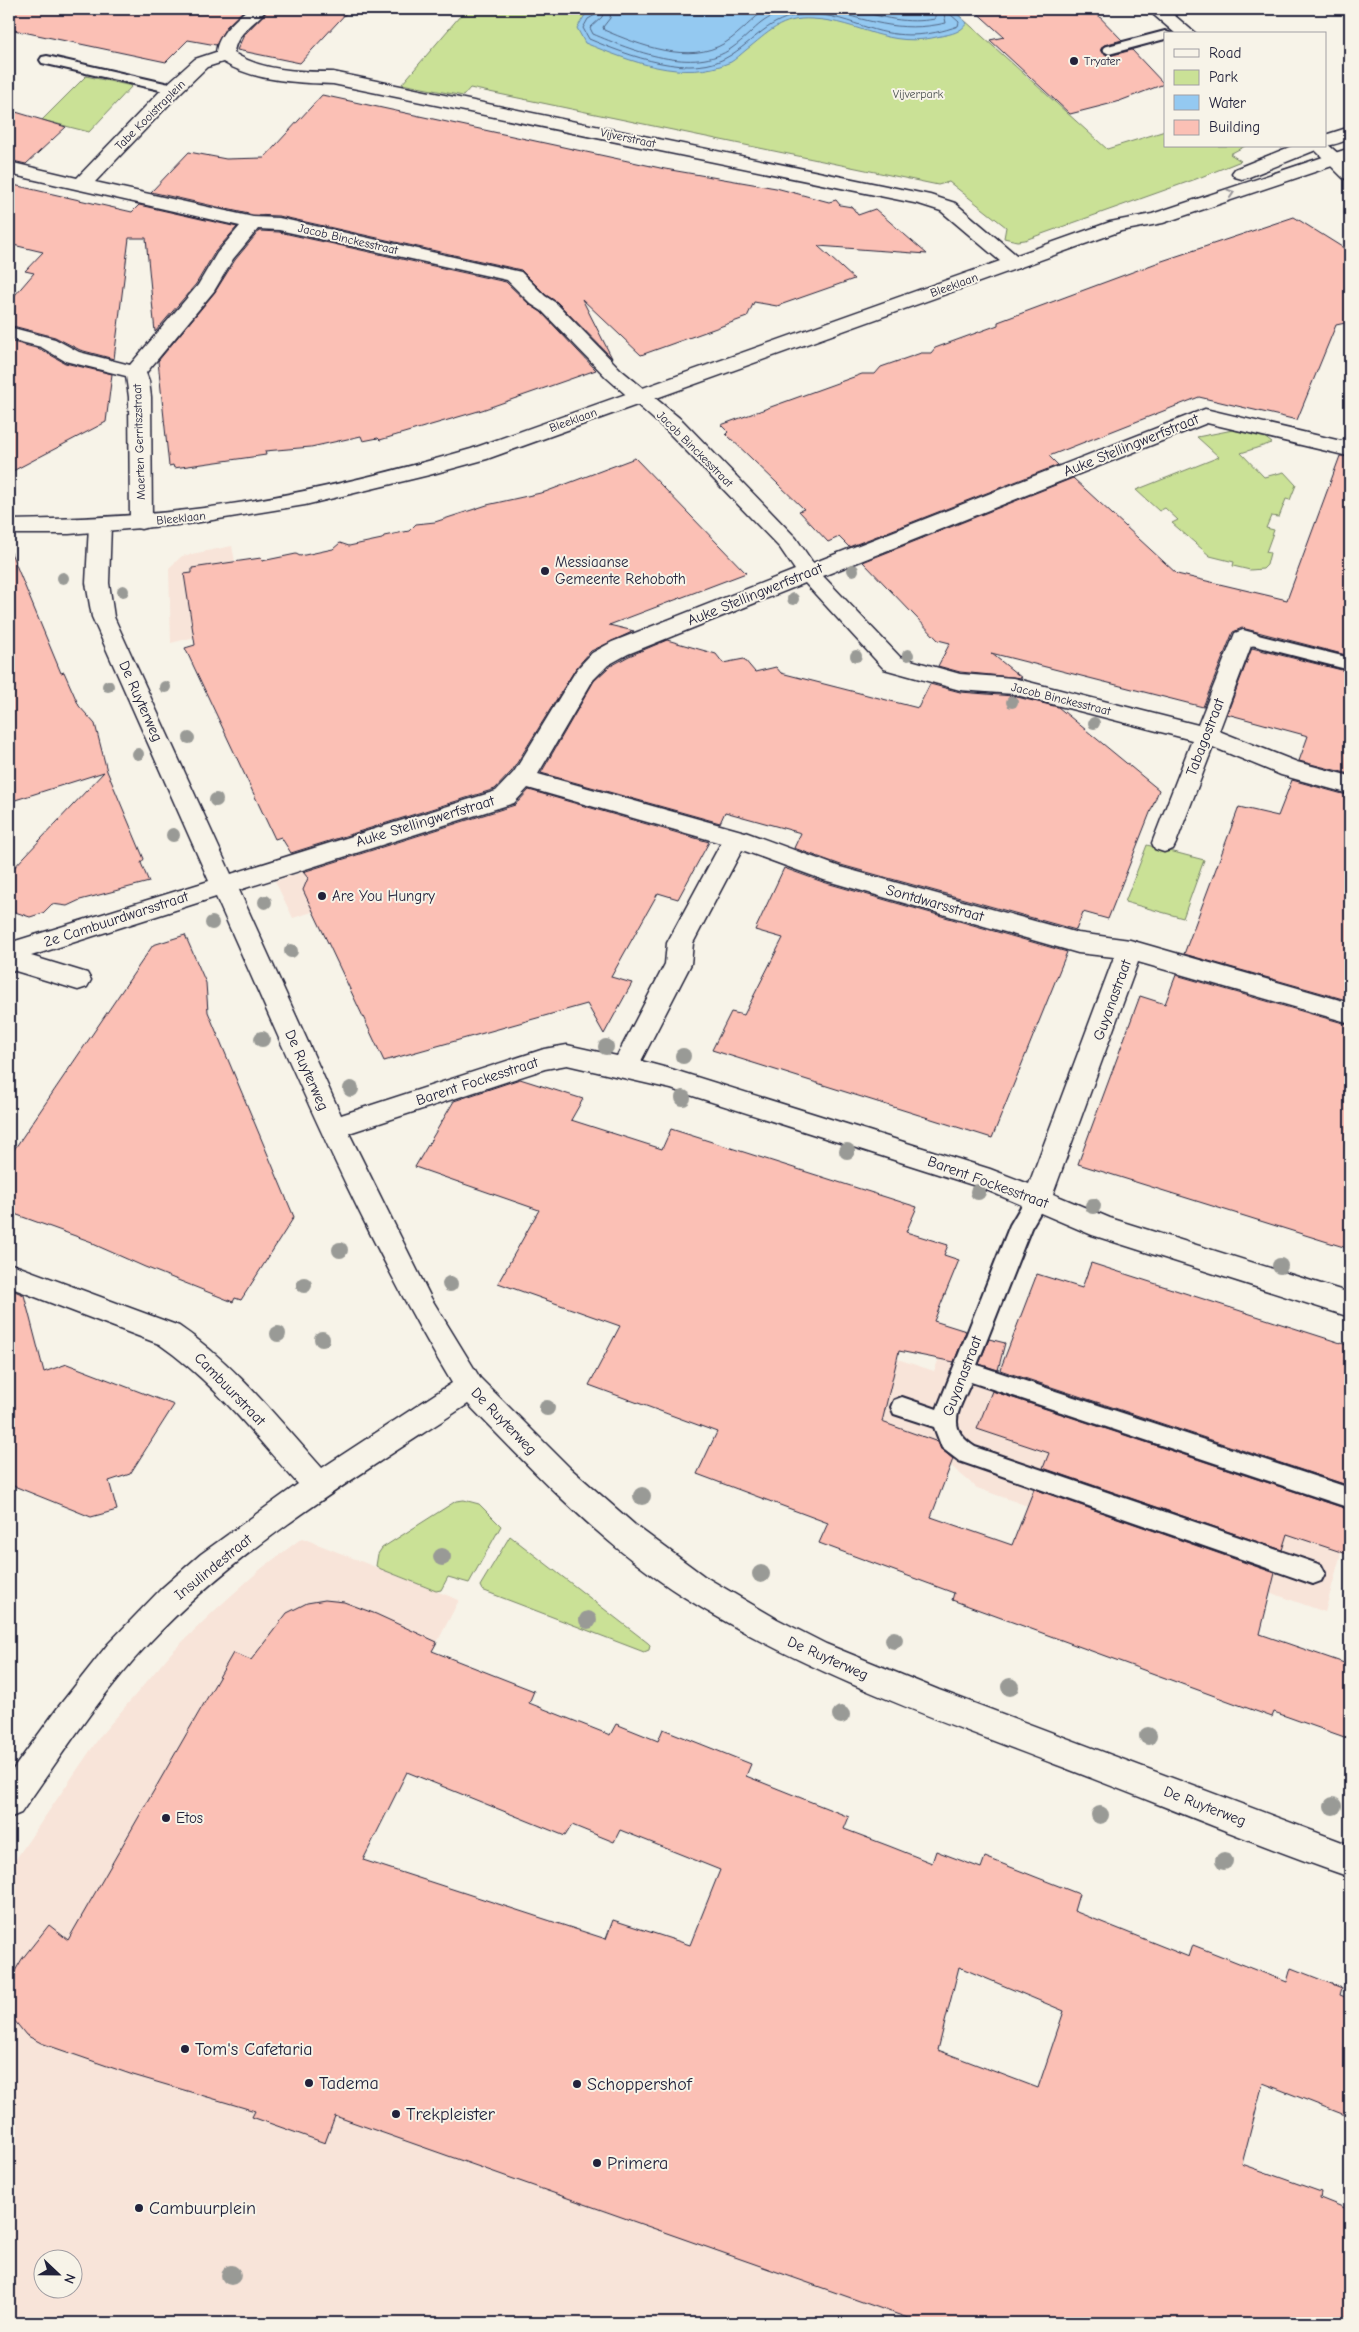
<svg xmlns="http://www.w3.org/2000/svg" width="1359" height="2332" viewBox="0 0 1359 2332" font-family="'Comic Neue',sans-serif">
  <style>
    .built { fill: #f8e4d9; fill-rule: evenodd }
    .green { fill: #cae196; stroke: #768268 }
    .water { fill: #94c9f1; stroke: #6686a8 }
    .lines { fill: none; stroke-linecap: round; stroke-linejoin: round }
    .shore { stroke: #506584; stroke-width: 1 }
    .building { fill: #fbc0b5; stroke: #22223b; fill-rule: evenodd }
    .lane-casing { stroke: #22223b; stroke-width: 4 }
    .street-casing { stroke: #22223b; stroke-width: 3 }
    .secondary-casing { stroke: #22223b; stroke-width: 3 }
    .lane { fill: #f7f3e8; fill-rule: evenodd }
    .street { fill: #f7f3e8; fill-rule: evenodd }
    .secondary { fill: #f7f3e8; fill-rule: evenodd }
    .tree { fill: #999a96 }
    .oneway { stroke: #97959a }
    .poi-dot { fill: #22223b; stroke: #f7f3e8; stroke-width: 2 }
    .labels { text-anchor: middle; dominant-baseline: central; stroke-width: 4; stroke-linejoin: round; paint-order: stroke }
    .far-poi-label { font-size: 12px; fill: #22223b; stroke: #f7f3e8; text-anchor: start }
    .far-park-label { font-size: 12px; fill: #4c5252; stroke: #f7f3e8 }
    .far-street-label { font-size: 12px; fill: #22223b; stroke: #f7f3e8 }
    .street-label { font-size: 15px; fill: #22223b; stroke: #f7f3e8 }
    .poi-label { font-size: 15px; fill: #22223b; stroke: #f7f3e8; text-anchor: start }
    .near-poi-label { font-size: 18px; fill: #22223b; stroke: #f7f3e8; text-anchor: start }
  </style>
  <rect width="100%" height="100%" fill="#f7f3e8"/>
  <filter id="ink" filterUnits="userSpaceOnUse"><feTurbulence type="fractalNoise" baseFrequency=".02" numOctaves="2"/><feDisplacementMap in="SourceGraphic" scale="10" xChannelSelector="R" yChannelSelector="G"/><feConvolveMatrix kernelMatrix="1 2 1 2 8 2 1 2 1" color-interpolation-filters="sRGB"/></filter>
  <g filter="url(#ink)">
    <g class="built">
      <path d="M232,546L247,624L171,643L169,568L182,556Z"/>
      <path d="M391,844L411,881L293,918L275,881Z"/>
      <path d="M867,1349L934,1371L941,1353L1350,1490V1556L1341,1553L1325,1612L977,1488L938,1455L841,1409Z"/>
      <path d="M302,1538L459,1600L318,1874L1339,2234L1350,2183V2323H9V1869L101,1735L172,1652L213,1612L262,1568ZM42,2260H72V2290H42Z"/>
    </g>
    <g class="green">
      <path d="M466,9L493,12L499,9H952L1107,149L1165,131V146H1245L1230,154L1241,161L1196,179L1025,240L1017,241L1004,238L1006,227L949,182L938,185L470,88L463,96L402,84Z"/>
      <path d="M86,76L132,86L89,132L42,120Z"/>
      <path d="M1233,430L1263,436L1272,443L1241,453L1264,477L1284,472L1296,485L1290,500L1286,499L1279,517L1271,516L1266,528L1274,530L1266,552L1270,553L1267,565L1263,569L1250,570L1233,566L1234,562L1210,556L1172,523L1178,520L1165,508L1159,511L1136,490L1219,457L1197,437Z"/>
      <path d="M1147,845L1204,860L1183,918L1125,902Z"/>
      <path d="M464,1500L479,1504L501,1526L469,1583L448,1577L441,1590L436,1591L381,1569L376,1566L378,1554L382,1548L456,1501Z"/>
      <path d="M510,1536L648,1643L650,1645L649,1650L644,1652L482,1590L480,1586Z"/>
    </g>
    <path class="water" d="M597,9H952L967,23C961,32 952,34 941,36C887,50 861,21 812,19C781,17 768,33 746,50C741,54 736,59 731,62C683,83 630,61 585,43L577,28L585,15Z"/>
    <g class="lines">
      <g class="shore">
        <path d="M598,9L597,14L588,19L583,28L589,39C627,55 693,81 731,55C760,36 772,15 810,14C830,14 850,22 869,28C899,38 928,37 958,26L959,22L950,14L949,9"/>
        <path d="M604,9L602,17L590,28L593,34C631,50 694,76 732,48C757,30 757,19 791,9"/>
        <path d="M612,9L610,18L603,27L604,30C639,45 689,65 725,43C741,33 752,18 767,9"/>
        <path d="M821,9C868,19 897,34 946,23L943,9"/>
        <path d="M855,9C882,18 907,24 935,19V9"/>
      </g>
    </g>
    <g class="building">
      <path d="M9,9H245L226,27L216,45L188,40L166,62L9,29Z"/>
      <path d="M269,9H350L300,63L237,50L244,35Z"/>
      <path d="M973,9H1092L1122,40L1104,45L1101,52L1109,56L1132,50L1164,84L1117,102L1070,114L990,40L1004,37Z"/>
      <path d="M322,95L665,169L776,188L829,202L836,200L840,205L852,207L858,215L875,209L927,254L818,246L854,279L777,306L754,302L747,317L641,355L582,299L612,358L557,302L546,295L521,270L279,216L253,215L151,192L189,152L226,159L264,158Z"/>
      <path d="M9,110L66,127L26,164L9,160Z"/>
      <path d="M9,184L132,212L139,205L237,227L215,252L196,284L155,332L146,238H129L114,359L80,350L55,337L9,325V302L34,273L25,271L43,252L9,244Z"/>
      <path d="M1294,217L1350,252V322L1336,325L1297,420L1199,397L1049,456L1058,465L849,547L839,537L828,542L799,511L804,509L726,434L728,432L721,425L862,374H875L881,367L921,353H931L935,348L998,325V322L1162,261Z"/>
      <path d="M259,231L279,232L506,282L530,305L541,312L596,370L482,410L380,440L378,438L363,441L361,436L311,447L265,451L266,455L174,468L173,465L169,466L158,361L215,292L235,260Z"/>
      <path d="M9,341L40,349L65,363L112,374L106,422L9,473Z"/>
      <path d="M1340,456L1350,457V656L1242,628L1233,632L1203,707L991,653L1022,678L960,672L938,666L950,643L938,640L863,562L1073,478L1177,574L1287,600Z"/>
      <path d="M635,458L746,573L609,625L634,631L591,651L576,668L512,771L495,789L291,853L281,837L275,839L185,648L195,645L184,574L192,573V568L261,558L262,561L296,554L300,556L333,549L340,543L349,546L382,539L384,536L409,531L416,524L435,522L487,505L545,492Z"/>
      <path d="M9,548L61,673L64,672L79,706L95,724L107,771L144,859L141,863L149,882L80,900L67,906L52,904L43,913L30,917L9,910V873L104,772L9,802Z"/>
      <path d="M667,640L716,654L723,663L744,659L755,672L776,667L781,673L918,708L930,684L960,692L1013,696L1058,707L1159,790L1108,919L1083,912L1076,930L841,865L794,848L801,833L725,812L720,823L541,773L594,681L609,667L629,656Z"/>
      <path d="M1252,648L1350,672V774L1299,761L1308,736L1227,714Z"/>
      <path d="M1292,780L1350,796V1001L1184,954L1239,807L1278,816Z"/>
      <path d="M529,790L709,842L678,899L658,893L611,977L632,983L604,1034L587,1004L384,1061L303,890L308,878L303,872L515,805Z"/>
      <path d="M784,868L823,882L1067,952L992,1138L712,1050L731,1012L744,1015L783,938L755,930Z"/>
      <path d="M185,935L206,983L208,1012L294,1217L241,1300L235,1298L233,1302L145,1267L93,1244L92,1242L9,1212V1157L153,945Z"/>
      <path d="M1176,975L1350,1025V1249L1078,1164L1140,996L1165,1004Z"/>
      <path d="M520,1079L583,1099L571,1120L662,1149L671,1129L917,1207L906,1232L948,1245L944,1255L959,1260L934,1321L966,1331L954,1362L899,1351L882,1422L938,1442L941,1449L953,1459L931,1517L1012,1545L1034,1489L1275,1573L1260,1634L1350,1665V1739L1274,1712L1272,1717L952,1600L954,1593L819,1543L828,1523L697,1474L717,1432L589,1385L620,1326L498,1283L539,1210L415,1167L454,1101Z"/>
      <path d="M1091,1263L1350,1346V1486L1000,1370L1037,1274L1082,1288Z"/>
      <path d="M12,1290L24,1295L44,1372L67,1364L174,1405L130,1474L109,1481L117,1510L91,1517L9,1484V1291Z"/>
      <path d="M989,1339L1005,1343L998,1370L979,1364Z"/>
      <path d="M992,1391L1350,1510V1555L1287,1534L1282,1550L1043,1468L1049,1453L977,1429Z"/>
      <path d="M325,1600L344,1602L376,1614L437,1642L432,1651L534,1691L529,1703L610,1735L616,1724L658,1741L663,1729L751,1764L746,1776L849,1817L844,1829L889,1846L932,1863L936,1851L981,1868L985,1857L1079,1894L1074,1911L1189,1957L1193,1945L1287,1982L1291,1968L1342,1988L1340,1995L1350,1999V2117L1263,2083L1242,2164L1321,2192L1320,2198L1350,2210V2323H922L335,2116L325,2143L252,2117L255,2111L133,2075L41,2043L26,2035L14,2020L9,2002L12,1976L22,1959L49,1925L68,1940L233,1653L251,1660L287,1613L307,1603ZM407,1772L565,1836L572,1825L614,1842L620,1830L720,1870L690,1945L613,1920L606,1939L363,1860ZM959,1967L1064,2011L1038,2088L938,2050Z"/>
    </g>
    <g class="lines">
      <defs>
        <g id="lane">
          <path d="M1165,31L1171,34H1165V39L1109,54L1102,50L1104,47Z"/>
          <path d="M47,56L178,86L180,89L173,93L42,63L40,60L42,57Z"/>
          <path d="M1250,633L1350,658V670L1244,643L1241,639L1244,635Z"/>
          <path d="M1037,1190L1045,1193L1048,1199L1031,1228L977,1365L1350,1488V1508L971,1382C960,1409 944,1427 975,1447L1321,1565L1325,1573L1321,1581L1313,1584L959,1461L942,1448L934,1427L894,1414L891,1407L894,1400L902,1397L937,1409L1010,1225L1029,1193Z"/>
        </g>
        <g id="street">
          <path d="M248,9H267C256,24 236,32 234,53C262,71 301,72 333,72L930,195L955,203L1021,259L1024,263L1021,267L1014,269L1007,267L941,211L919,204L333,84C298,83 253,81 223,62L207,67L180,93L95,182L253,217L279,218L521,272L545,296L556,303L621,370L683,421L796,538L813,563L1205,409L1341,441L1350,436V455L1348,456L1207,423L823,576L900,657L960,674L1013,678L1198,725L1235,633L1243,630L1258,634L1262,639L1258,644L1251,646L1219,731L1297,762L1350,776V794L1281,775L1213,747L1176,843L1173,849L1164,852L1155,849L1152,843L1192,740L1013,694L960,690L884,669L805,583L628,654L608,665L593,680L538,774L745,832L840,867L1078,933L1130,940L1350,1003V1023L1138,962L1053,1194L1110,1218L1350,1293V1317L1092,1235L982,1188L671,1089L567,1065L545,1069L349,1133L431,1298L480,1378L570,1468L635,1525L704,1576L777,1619L826,1644L939,1690L1350,1845V1877C1254,1844 1160,1804 1065,1768C934,1718 803,1672 684,1597C602,1545 535,1473 468,1404C357,1477 240,1546 148,1644C100,1695 61,1756 21,1813L9,1818V1775L59,1706L108,1644L162,1588L201,1554L298,1484C254,1435 213,1381 159,1344L9,1287V1263L179,1326C235,1364 277,1418 322,1468L452,1383C359,1229 290,1061 216,897L31,956L87,973L91,980L87,987L78,990L9,969V943L209,881L92,617L86,583L89,525L92,520L100,518L108,520L111,525L109,583L114,617L231,874L496,791L514,772L577,669L592,653L612,642L795,570L780,548L667,431L607,378L542,311L531,304L507,280L279,230L258,229L233,259L214,291L146,373L149,381L151,397L152,522L149,527L141,529L133,527L130,522L129,397L126,376L65,361L41,347L9,339V327L55,339L79,352L130,365L198,285L217,253L240,226L9,174V162L77,178L166,85L195,59L216,52C218,34 235,20 248,9ZM528,788L721,843L667,943L665,964L617,1056L567,1045L544,1049L341,1115L239,890L514,803ZM742,850L824,880L1078,953L1114,957L1029,1184L990,1169L671,1069L641,1061L691,964L693,943Z"/>
          <path d="M1147,9H1167L1196,34H1176Z"/>
          <path d="M1325,142L1350,164V180L1343,178L1311,146H1325Z"/>
        </g>
        <g id="secondary">
          <path d="M1350,127V139C1342,142 1332,146 1323,146H1325V135Z"/>
          <path d="M1292,146H1318L1316,150L1249,177L1242,179L1235,177L1232,173L1235,169Z"/>
          <path d="M1350,148V160L1163,223L1121,231L487,459L429,475L305,505L188,524L69,534H9V520C69,519 127,517 187,510C283,499 378,476 471,449L1110,222L1152,214Z"/>
        </g>
      </defs>
      <use href="#lane" class="lane-casing"/>
      <use href="#street" class="street-casing"/>
      <use href="#secondary" class="secondary-casing"/>
      <use href="#lane" class="lane"/>
      <use href="#street" class="street"/>
      <use href="#secondary" class="secondary"/>
    </g>
    <g class="tree">
      <circle cx="853" cy="570" r="6"/>
      <circle cx="63" cy="578" r="6"/>
      <circle cx="123" cy="591" r="6"/>
      <circle cx="793" cy="599" r="6"/>
      <circle cx="908" cy="655" r="6"/>
      <circle cx="856" cy="656" r="6"/>
      <circle cx="108" cy="686" r="6"/>
      <circle cx="165" cy="687" r="6"/>
      <circle cx="1012" cy="702" r="6"/>
      <circle cx="1094" cy="723" r="6"/>
      <circle cx="189" cy="738" r="6"/>
      <circle cx="138" cy="754" r="6"/>
      <circle cx="216" cy="800" r="7"/>
      <circle cx="173" cy="835" r="7"/>
      <circle cx="265" cy="902" r="7"/>
      <circle cx="212" cy="923" r="7"/>
      <circle cx="291" cy="951" r="7"/>
      <circle cx="262" cy="1039" r="8"/>
      <circle cx="606" cy="1047" r="8"/>
      <circle cx="683" cy="1056" r="8"/>
      <circle cx="351" cy="1089" r="8"/>
      <circle cx="683" cy="1098" r="8"/>
      <circle cx="847" cy="1151" r="8"/>
      <circle cx="978" cy="1192" r="8"/>
      <circle cx="1093" cy="1206" r="8"/>
      <circle cx="340" cy="1250" r="8"/>
      <circle cx="1280" cy="1266" r="8"/>
      <circle cx="450" cy="1284" r="8"/>
      <circle cx="304" cy="1285" r="8"/>
      <circle cx="278" cy="1334" r="8"/>
      <circle cx="322" cy="1339" r="8"/>
      <circle cx="547" cy="1408" r="8"/>
      <circle cx="642" cy="1496" r="9"/>
      <circle cx="442" cy="1557" r="9"/>
      <circle cx="761" cy="1574" r="9"/>
      <circle cx="588" cy="1620" r="9"/>
      <circle cx="894" cy="1640" r="9"/>
      <circle cx="1010" cy="1687" r="9"/>
      <circle cx="841" cy="1715" r="9"/>
      <circle cx="1148" cy="1736" r="9"/>
      <circle cx="1333" cy="1806" r="9"/>
      <circle cx="1100" cy="1815" r="9"/>
      <circle cx="1224" cy="1861" r="9"/>
      <circle cx="231" cy="2275" r="10"/>
    </g>
    <defs><path id="oneway-chevron" d="M-2-3.5L2.5 0L-2 3.5" fill="none" stroke-width="1.6" stroke-linecap="round" stroke-linejoin="round" transform="scale(1.25)"/></defs>
    <use class="oneway" href="#oneway-chevron" transform="translate(1231 193) rotate(-18)"/>
  </g>
  <g class="poi-dot">
    <circle cx="1074" cy="61" r="5"/>
    <circle cx="545" cy="571" r="5"/>
    <circle cx="322" cy="896" r="5"/>
    <circle cx="166" cy="1818" r="5"/>
    <circle cx="185" cy="2049" r="5"/>
    <circle cx="309" cy="2083" r="5"/>
    <circle cx="577" cy="2084" r="5"/>
    <circle cx="396" cy="2114" r="5"/>
    <circle cx="597" cy="2163" r="5"/>
    <circle cx="139" cy="2208" r="5"/>
  </g>
  <g class="labels">
    <g class="far-poi-label">
      <text x="1084" y="61">Tryater</text>
    </g>
    <g class="far-park-label">
      <text x="918" y="94">Vijverpark</text>
    </g>
    <g class="far-street-label">
      <text transform="translate(150 115) rotate(-45)">Tabe Kooistraplein</text>
      <text transform="translate(628 138) rotate(12)">Vijverstraat</text>
      <text transform="translate(348 239) rotate(13)">Jacob Binckesstraat</text>
      <text transform="translate(954 285) rotate(-20)">Bleeklaan</text>
      <text transform="translate(573 420) rotate(-20)">Bleeklaan</text>
      <text transform="translate(139 442) rotate(-92)">Maerten Gerritszstraat</text>
      <text transform="translate(695 449) rotate(45)">Jacob Binckesstraat</text>
      <text transform="translate(181 518) rotate(-6)">Bleeklaan</text>
      <text transform="translate(1061 699) rotate(14)">Jacob Binckesstraat</text>
    </g>
    <g class="street-label">
      <text transform="translate(1131 445) rotate(-22)">Auke Stellingwerfstraat</text>
      <text transform="translate(755 594) rotate(-22)">Auke Stellingwerfstraat</text>
      <text transform="translate(141 701) rotate(66)">De Ruyterweg</text>
      <text transform="translate(1205 737) rotate(-69)">Tabagostraat</text>
      <text transform="translate(425 821) rotate(-17)">Auke Stellingwerfstraat</text>
      <text transform="translate(935 903) rotate(16)">Sontdwarsstraat</text>
      <text transform="translate(116 919) rotate(-18)">2e Cambuurdwarsstraat</text>
      <text transform="translate(1112 1000) rotate(-70)">Guyanastraat</text>
      <text transform="translate(307 1070) rotate(66)">De Ruyterweg</text>
      <text transform="translate(477 1081) rotate(-18)">Barent Fockesstraat</text>
      <text transform="translate(988 1182) rotate(20)">Barent Fockesstraat</text>
      <text transform="translate(962 1376) rotate(-69)">Guyanastraat</text>
      <text transform="translate(230 1389) rotate(46)">Cambuurstraat</text>
      <text transform="translate(504 1421) rotate(46)">De Ruyterweg</text>
      <text transform="translate(213 1567) rotate(-39)">Insulindestraat</text>
      <text transform="translate(828 1658) rotate(24)">De Ruyterweg</text>
      <text transform="translate(1205 1806) rotate(21)">De Ruyterweg</text>
    </g>
    <g class="poi-label">
      <text x="555" y="562">Messiaanse<tspan x="555" dy="17">Gemeente Rehoboth</tspan></text>
      <text x="332" y="896">Are You Hungry</text>
      <text x="176" y="1818">Etos</text>
    </g>
    <g class="near-poi-label">
      <text x="195" y="2049">Tom's Cafetaria</text>
      <text x="319" y="2083">Tadema</text>
      <text x="587" y="2084">Schoppershof</text>
      <text x="406" y="2114">Trekpleister</text>
      <text x="607" y="2163">Primera</text>
      <text x="149" y="2208">Cambuurplein</text>
    </g>
  </g>
  <rect width="1359" height="2332" fill="none" stroke="#f7f3e8" stroke-width="30"/>
  <rect x="15" y="15" width="1329" height="2302" fill="none" stroke="#22223b" stroke-width="2" filter="url(#ink)"/>
  <rect x="1164" y="32" width="162" height="115" fill="#f7f3e8" stroke="#a29fa3"/>
  <rect x="1174" y="49" width="25" height="8" fill="#f7f3e8" stroke="#a29fa3"/>
  <text x="1209" y="58" font-size="15" fill="#22223b">Road</text>
  <rect x="1174" y="70" width="25" height="15" fill="#cae196" stroke="#a29fa3"/>
  <text x="1209" y="82" font-size="15" fill="#22223b">Park</text>
  <rect x="1174" y="95" width="25" height="15" fill="#94c9f1" stroke="#a29fa3"/>
  <text x="1209" y="108" font-size="15" fill="#22223b">Water</text>
  <rect x="1174" y="120" width="25" height="15" fill="#fbc0b5" stroke="#a29fa3"/>
  <text x="1209" y="132" font-size="15" fill="#22223b">Building</text>
  <g transform="translate(58 2274) rotate(112)"><circle r="24" fill="#f7f3e8" stroke="#a29fa3"/>
  <path d="M0-4L9 19L0 12L-9 19Z" fill="#22223b"/>
  <text y="-8" font-size="14" font-weight="bold" text-anchor="middle" fill="#22223b">N</text>
  </g>
</svg>
